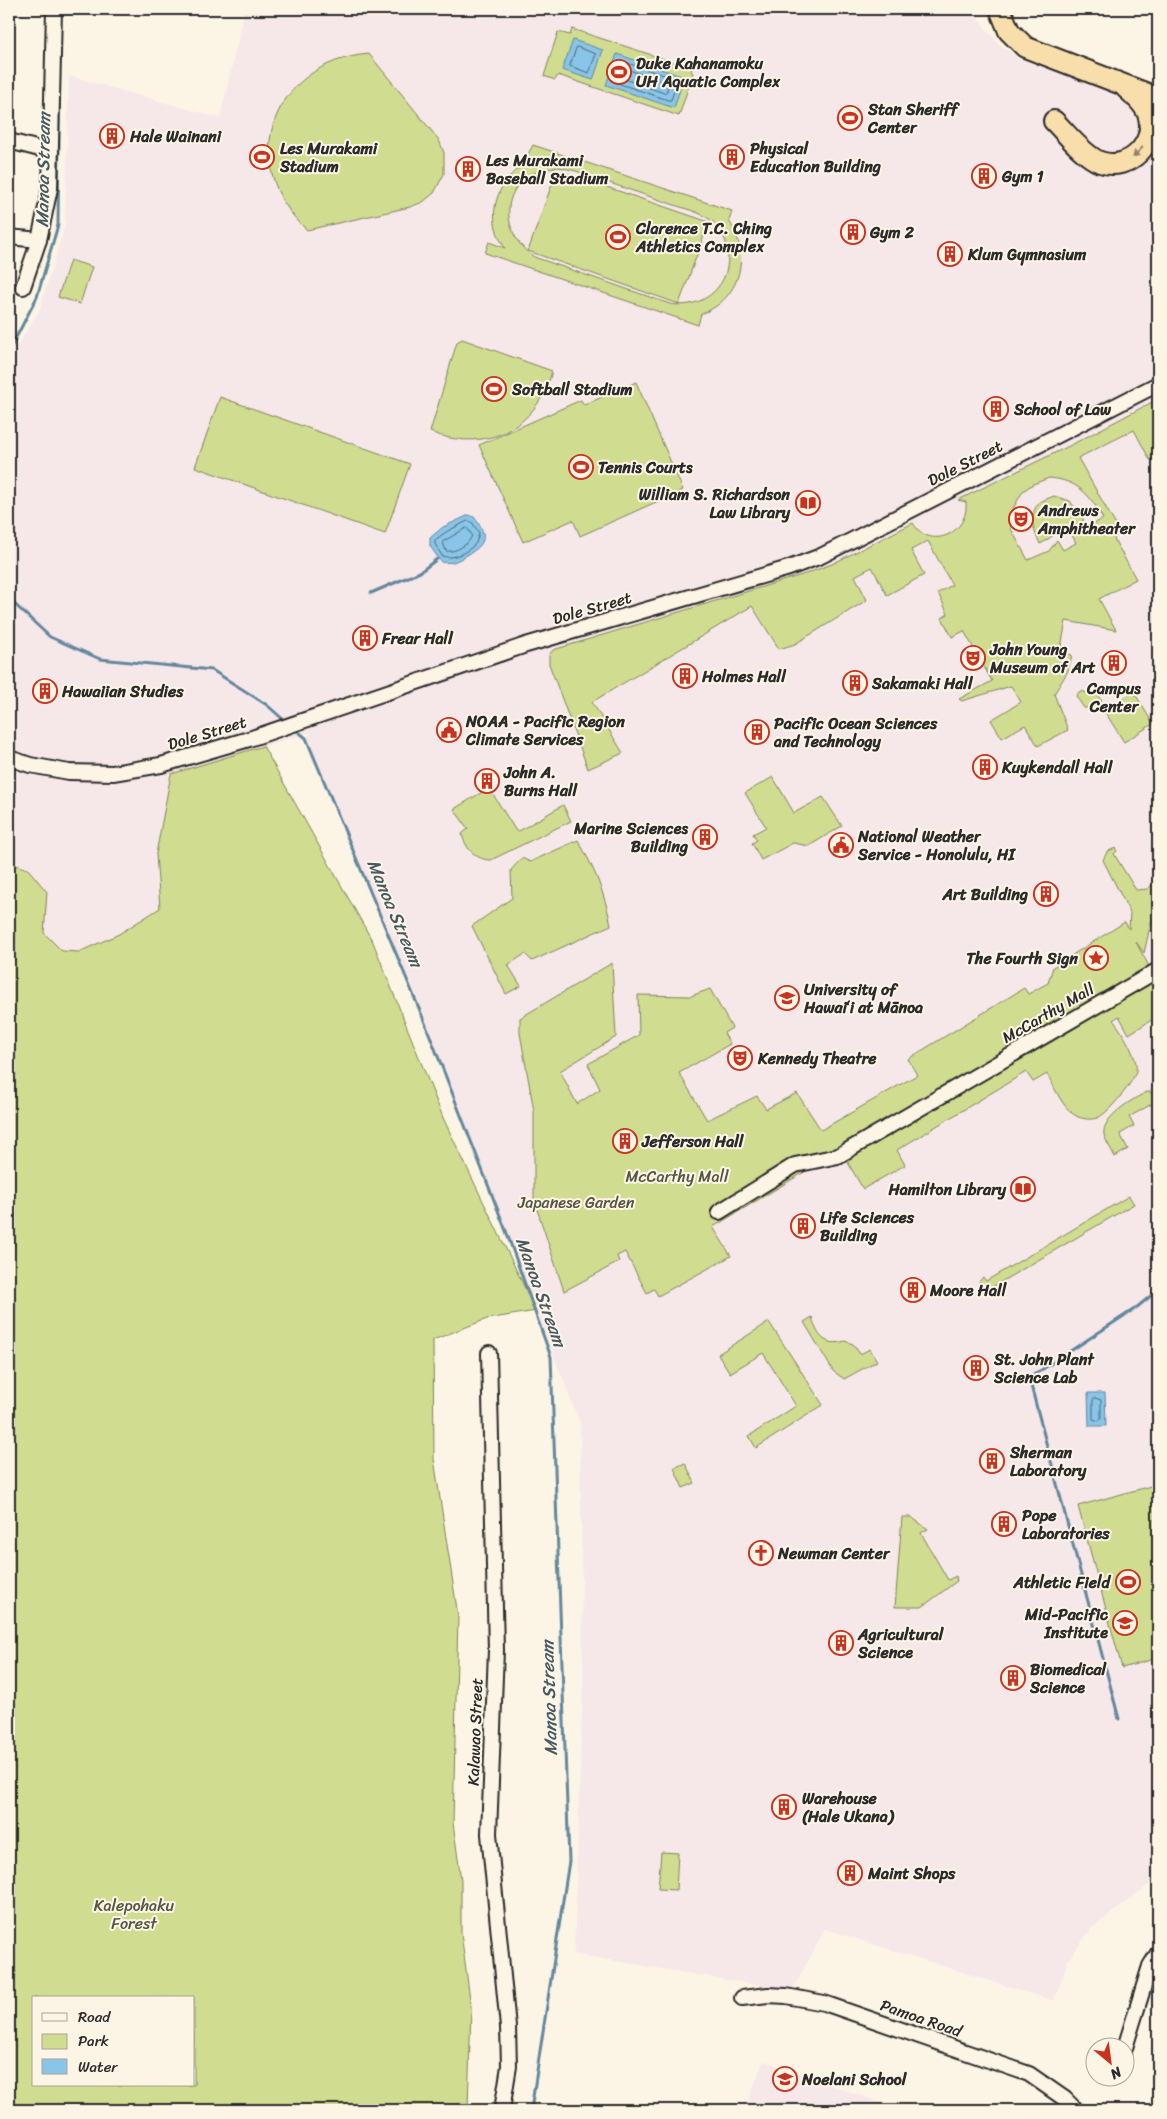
<svg xmlns="http://www.w3.org/2000/svg" width="1167" height="2119" viewBox="0 0 1167 2119" font-family="Sriracha,sans-serif">
  <style>
    .built { fill: #f6e7e9 }
    .green { fill: #d0dc8f; stroke: #7e845d; fill-rule: evenodd }
    .water { fill: #88c5e8; stroke: #63879c }
    .lines { fill: none; stroke-linecap: round; stroke-linejoin: round }
    .shore { stroke: #506977; stroke-width: 1 }
    .stream { stroke: #63879c; stroke-width: 3 }
    .minor-casing { stroke: #2b2b2b; stroke-width: 18 }
    .highway-casing { stroke: #2b2b2b; stroke-width: 24 }
    .minor { stroke: #fcf5e5; stroke-width: 14 }
    .highway { stroke: #f8deab; stroke-width: 20 }
    .oneway { fill: #92846b }
    .labels { text-anchor: middle; dominant-baseline: central; stroke-width: 4; stroke-linejoin: round; paint-order: stroke }
    .poi-label { font-size: 16px; font-weight: bold; fill: #2b2b2b; stroke: #fcf5e5; text-anchor: start }
    .street-label { font-size: 16px; fill: #2b2b2b; stroke: #fcf5e5 }
    .park-label { font-size: 16px; fill: #545744; stroke: #fcf5e5 }
    .water-label { font-size: 18px; font-style: italic; fill: #475964; stroke: #fcf5e5 }
  </style>
  <rect width="100%" height="100%" fill="#fcf5e5"/>
  <filter id="ink" filterUnits="userSpaceOnUse"><feTurbulence type="fractalNoise" baseFrequency=".02" numOctaves="2"/><feDisplacementMap in="SourceGraphic" scale="10" xChannelSelector="R" yChannelSelector="G"/><feConvolveMatrix kernelMatrix="1 2 1 2 8 2 1 2 1" color-interpolation-filters="sRGB"/></filter>
  <g filter="url(#ink)">
    <g class="built">
      <path d="M245,9H973L985,28L999,44L1019,59L1158,106V1878L1092,1928L1068,1960L1054,2001L825,1929L792,1991L574,1954L583,1678L580,1423L423,1018L306,738L312,732L245,752L194,948L9,962V360L39,311L65,226L69,76L220,118Z"/>
      <path d="M764,2061L862,2096L900,2110H744Z"/>
    </g>
    <g class="green">
      <path d="M572,29L692,68L691,71L693,73L679,116L558,75L555,80L544,76L558,32L570,35Z"/>
      <path d="M369,54L439,140L444,153V174L434,193L423,202L410,207L307,230C235,165 272,62 369,54Z"/>
      <path d="M533,145L732,211L729,221C752,255 740,300 701,314L698,325L485,253L489,242L505,248C482,214 499,174 534,159L527,156ZM559,167L576,171C606,182 636,192 666,202C681,208 700,211 712,221C731,236 733,269 718,287C706,302 688,307 670,304L534,257C507,239 498,200 525,178C534,171 548,169 559,167Z"/>
      <path d="M557,170L709,222L679,304L528,251Z"/>
      <path d="M70,260L92,267L80,304L58,297Z"/>
      <path d="M462,339L552,371C537,429 485,454 430,432L457,342Z"/>
      <path d="M636,382L683,490L580,536L573,520L523,542L479,445L581,400L584,405Z"/>
      <path d="M220,397L410,464L385,534L195,467Z"/>
      <path d="M1158,399V456L1150,460L1134,430L1078,458L1118,529L1114,539L1136,579L1099,599L1116,630L1066,621L1060,653L1072,655L1068,671L1054,694L1068,730L1038,746L1025,725L1002,738L991,720L1021,702L1011,686L962,701L959,699L992,681L964,631L952,637L942,618L948,614L938,593L952,585L928,541L911,550L924,575L887,595L872,567L855,576L867,600L795,644L779,649L752,606L592,702L623,753L588,769L549,664V655L553,650L805,574L832,564L913,523C930,552 969,533 966,502L958,500L1071,445ZM1049,478C1077,480 1091,495 1103,519L1088,527L1087,530L1071,533L1076,543L1063,550L1057,540L1049,551L1028,560L1011,529V512L1023,491L1033,484Z"/>
      <path d="M1054,496L1070,501L1084,520C1076,526 1066,527 1057,533C1051,536 1047,541 1040,544C1033,529 1028,517 1039,502Z"/>
      <path d="M1080,691L1097,695L1102,701L1089,708H1084L1076,696Z"/>
      <path d="M1134,692L1153,724L1124,742L1103,709Z"/>
      <path d="M263,746L373,942L444,1120L536,1311L487,1319L433,1340L434,1459L458,1616L453,1823L461,1880V1933L471,2006L468,2110H9V863L28,869L47,892L44,933L62,951L79,952L119,934L160,908L156,854L171,774ZM34,1998H194V2085H34Z"/>
      <path d="M773,777L794,813L823,797L842,826L809,846L793,843L761,860L752,843L757,840L753,834L766,827L745,793Z"/>
      <path d="M489,788L516,831H519L563,805L571,821L491,860C476,860 465,848 462,834L468,829L454,809Z"/>
      <path d="M578,840C595,870 604,891 611,925L532,961L525,954L508,965L521,986L506,994L472,926L512,898L511,870L522,858L530,862Z"/>
      <path d="M1115,848L1117,851L1114,854L1136,890L1147,889L1158,881V918L1151,922L1144,953L1136,942L1158,983V1016L1129,1034L1119,1016L1113,1020C1121,1029 1139,1059 1136,1071C1134,1082 1107,1115 1097,1118C1091,1120 1084,1119 1078,1117C1063,1110 1055,1088 1047,1074L1033,1082L1026,1072L897,1150L905,1165L863,1189L847,1161L816,1165L713,1227L731,1256L658,1296L654,1289L647,1293L625,1252L617,1256L619,1262L564,1291L534,1200V1111L520,1033V1018L612,963L616,1037L560,1071L577,1104L600,1089L588,1064L639,1035L638,995L691,996L710,989L732,1028L724,1033L730,1044L679,1073L707,1120L757,1096L766,1109L797,1093L821,1130L917,1075L908,1059L1024,988L1028,994L1048,983L1053,967L1125,922L1129,929L1130,913L1103,860L1107,852Z"/>
      <path d="M1147,1092H1151L1157,1101L1129,1117L1134,1126L1120,1134L1128,1149L1115,1157C1112,1150 1106,1142 1104,1135C1101,1117 1133,1099 1147,1092Z"/>
      <path d="M1129,1196L1134,1204L987,1290L981,1288L979,1282L983,1277L986,1281Z"/>
      <path d="M812,1317C817,1336 825,1347 845,1341L853,1344L860,1354L870,1349L877,1361L844,1379L833,1371L804,1322Z"/>
      <path d="M769,1322L823,1405L756,1448L749,1436L796,1406L763,1353L730,1373L718,1354Z"/>
      <path d="M685,1463L695,1483L683,1488L674,1468Z"/>
      <path d="M1158,1484V1658L1122,1668L1078,1506Z"/>
      <path d="M902,1517H911L928,1529L921,1533L948,1580L956,1576L957,1581L922,1607H895Z"/>
      <path d="M661,1852L678,1853L676,1890L658,1889Z"/>
    </g>
    <g class="water">
      <path d="M573,40L603,50L593,80L562,70Z"/>
      <path d="M617,54L684,77L674,108L606,85Z"/>
      <path d="M469,515L474,517C488,535 487,544 467,555C457,561 453,564 441,562L430,546V538L443,527Z"/>
      <path d="M1088,1393H1105L1106,1426H1089Z"/>
    </g>
    <g class="lines">
      <g class="shore">
        <path d="M577,47L596,54L589,73L570,66Z"/>
        <path d="M621,61L676,79L677,82L671,100H668L614,82L613,79Z"/>
        <path d="M626,69L668,83L667,91L664,93L622,78L623,71Z"/>
        <path d="M468,521L472,522L479,533L476,543C468,552 453,560 442,556L435,544V540L446,532Z"/>
        <path d="M467,528L472,535C470,544 455,553 446,551L443,542Z"/>
        <path d="M1095,1398L1101,1400V1418L1099,1421L1093,1419V1400Z"/>
      </g>
      <g class="stream">
        <path d="M9,351L37,297L58,225L60,42"/>
        <path d="M371,593L420,572L437,559"/>
        <path d="M9,599L50,637L100,659L212,670L267,705L286,722"/>
        <path d="M295,729L306,738L423,1018L506,1231L551,1357L569,1861L531,2110"/>
        <path d="M1119,1719L1029,1378L1136,1308L1158,1290"/>
      </g>
      <defs>
        <g id="minor">
          <path d="M9,141L51,152"/>
          <path d="M9,237L39,240"/>
          <path d="M23,287L39,240L50,188L54,9"/>
          <path d="M9,758L30,765L69,772L113,773L161,765L249,739L526,645L789,568L821,556L1158,384"/>
          <path d="M719,1212L795,1165L838,1156L1158,970"/>
          <path d="M489,1353L496,1650L489,1834L508,2027L509,2066L502,2110"/>
          <path d="M742,1998L768,1995L786,1996L824,2003L1029,2074L1065,2099L1076,2110"/>
          <path d="M1124,2051L1150,1966L1158,1953"/>
        </g>
        <g id="highway">
          <path d="M1000,9L1009,31L1025,47L1158,98"/>
          <path d="M1054,121C1066,133 1084,156 1100,162C1129,172 1158,143 1148,114C1144,103 1134,95 1126,88"/>
        </g>
      </defs>
      <use href="#minor" class="minor-casing"/>
      <use href="#highway" class="highway-casing"/>
      <use href="#minor" class="minor"/>
      <use href="#highway" class="highway"/>
    </g>
    <defs><path id="oneway-solid" d="M-6-.8H1V-3.2L6.5 0L1 3.2V.8H-6Z" transform="scale(1.25)"/></defs>
    <use class="oneway" href="#oneway-solid" transform="translate(1138 152) rotate(135)"/>
  </g>
  <defs>
    <symbol id="stadium-ring" viewBox="-11 -11 22 22"><circle r="9.5" fill="#fcf5e5" stroke="#c8321e" stroke-width="1.5"/><path d="M0-5a6.5 5 0 1 0 0 10a6.5 5 0 1 0 0-10ZM-3.5-1.8h7v3.6h-7Z" fill="#c8321e"/></symbol>
    <symbol id="building-ring" viewBox="-11 -11 22 22"><circle r="9.5" fill="#fcf5e5" stroke="#c8321e" stroke-width="1.5"/><path d="M-4-6H4V6H1V3H-1V6H-4ZM-2.5-4.3h1.7v1.8h-1.7ZM.8-4.3h1.7v1.8H.8ZM-2.5-1h1.7V.8h-1.7ZM.8-1h1.7V.8H.8Z" fill="#c8321e"/></symbol>
    <symbol id="library-ring" viewBox="-11 -11 22 22"><circle r="9.5" fill="#fcf5e5" stroke="#c8321e" stroke-width="1.5"/><path d="M-6-4Q-3-5.5-.7-3.5V5Q-3 3-6 4ZM6-4Q3-5.5 .7-3.5V5Q3 3 6 4Z" fill="#c8321e"/></symbol>
    <symbol id="theatre-ring" viewBox="-11 -11 22 22"><circle r="9.5" fill="#fcf5e5" stroke="#c8321e" stroke-width="1.5"/><path d="M-5-5.5Q0-4 5-5.5V0Q5 5 0 6Q-5 5-5 0ZM-3.3-2.5H-1v1.5H-3.3ZM1-2.5H3.3v1.5H1ZM-2.8 1Q0 5.5 2.8 1Z" fill="#c8321e"/></symbol>
    <symbol id="civic-ring" viewBox="-11 -11 22 22"><circle r="9.5" fill="#fcf5e5" stroke="#c8321e" stroke-width="1.5"/><path d="M-.6-6.5H3V-4.5H.6V-3L4-1V1h2V6H-6V1h2V-1L-.6-3ZM-1.2 2.5V6h2.4V2.5Z" fill="#c8321e"/></symbol>
    <symbol id="sight-ring" viewBox="-11 -11 22 22"><circle r="9.5" fill="#fcf5e5" stroke="#c8321e" stroke-width="1.5"/><path d="M0-6L1.8-2.2L6-1.7L2.9 1.2L3.7 5.4L0 3.3L-3.7 5.4L-2.9 1.2L-6-1.7L-1.8-2.2Z" fill="#c8321e"/></symbol>
    <symbol id="university-ring" viewBox="-11 -11 22 22"><circle r="9.5" fill="#fcf5e5" stroke="#c8321e" stroke-width="1.5"/><path d="M0-5L7-2L0 1L-7-2ZM-4 1L0 2.5L4 1V4Q0 6-4 4Z" fill="#c8321e"/></symbol>
    <symbol id="church-ring" viewBox="-11 -11 22 22"><circle r="9.5" fill="#fcf5e5" stroke="#c8321e" stroke-width="1.5"/><path d="M-1.2-6h2.4v3.5h3.3v2.4h-3.3V6h-2.4V-.1h-3.3v-2.4h3.3Z" fill="#c8321e"/></symbol>
    <symbol id="school-ring" viewBox="-11 -11 22 22"><circle r="9.5" fill="#fcf5e5" stroke="#c8321e" stroke-width="1.5"/><path d="M0-5L7-2L0 1L-7-2ZM-4 1L0 2.5L4 1V4Q0 6-4 4Z" fill="#c8321e"/></symbol>
  </defs>
  <g fill-rule="evenodd">
    <use href="#stadium-ring" x="605" y="58" width="28" height="28"/>
    <use href="#stadium-ring" x="836" y="104" width="28" height="28"/>
    <use href="#building-ring" x="98" y="122" width="28" height="28"/>
    <use href="#stadium-ring" x="248" y="143" width="28" height="28"/>
    <use href="#building-ring" x="718" y="143" width="28" height="28"/>
    <use href="#building-ring" x="454" y="155" width="28" height="28"/>
    <use href="#building-ring" x="970" y="162" width="28" height="28"/>
    <use href="#building-ring" x="839" y="218" width="28" height="28"/>
    <use href="#stadium-ring" x="604" y="223" width="28" height="28"/>
    <use href="#building-ring" x="936" y="240" width="28" height="28"/>
    <use href="#stadium-ring" x="480" y="375" width="28" height="28"/>
    <use href="#building-ring" x="982" y="395" width="28" height="28"/>
    <use href="#stadium-ring" x="567" y="453" width="28" height="28"/>
    <use href="#library-ring" x="794" y="489" width="28" height="28"/>
    <use href="#theatre-ring" x="1007" y="505" width="28" height="28"/>
    <use href="#building-ring" x="351" y="624" width="28" height="28"/>
    <use href="#theatre-ring" x="959" y="644" width="28" height="28"/>
    <use href="#building-ring" x="1100" y="649" width="28" height="28"/>
    <use href="#building-ring" x="671" y="662" width="28" height="28"/>
    <use href="#building-ring" x="841" y="669" width="28" height="28"/>
    <use href="#building-ring" x="31" y="677" width="28" height="28"/>
    <use href="#civic-ring" x="435" y="716" width="28" height="28"/>
    <use href="#building-ring" x="743" y="718" width="28" height="28"/>
    <use href="#building-ring" x="971" y="753" width="28" height="28"/>
    <use href="#building-ring" x="473" y="767" width="28" height="28"/>
    <use href="#building-ring" x="691" y="823" width="28" height="28"/>
    <use href="#civic-ring" x="827" y="831" width="28" height="28"/>
    <use href="#building-ring" x="1032" y="880" width="28" height="28"/>
    <use href="#sight-ring" x="1082" y="944" width="28" height="28"/>
    <use href="#university-ring" x="773" y="984" width="28" height="28"/>
    <use href="#theatre-ring" x="726" y="1044" width="28" height="28"/>
    <use href="#building-ring" x="611" y="1127" width="28" height="28"/>
    <use href="#library-ring" x="1009" y="1175" width="28" height="28"/>
    <use href="#building-ring" x="789" y="1212" width="28" height="28"/>
    <use href="#building-ring" x="899" y="1276" width="28" height="28"/>
    <use href="#building-ring" x="962" y="1354" width="28" height="28"/>
    <use href="#building-ring" x="978" y="1447" width="28" height="28"/>
    <use href="#building-ring" x="990" y="1510" width="28" height="28"/>
    <use href="#church-ring" x="747" y="1539" width="28" height="28"/>
    <use href="#stadium-ring" x="1114" y="1568" width="28" height="28"/>
    <use href="#school-ring" x="1111" y="1609" width="28" height="28"/>
    <use href="#building-ring" x="827" y="1629" width="28" height="28"/>
    <use href="#building-ring" x="999" y="1664" width="28" height="28"/>
    <use href="#building-ring" x="770" y="1793" width="28" height="28"/>
    <use href="#building-ring" x="836" y="1859" width="28" height="28"/>
    <use href="#school-ring" x="771" y="2065" width="28" height="28"/>
  </g>
  <g class="labels">
    <g class="poi-label">
      <text x="636" y="63">Duke Kahanamoku<tspan x="636" dy="18">UH Aquatic Complex</tspan></text>
      <text x="868" y="109">Stan Sheriff<tspan x="868" dy="18">Center</tspan></text>
      <text x="130" y="136">Hale Wainani</text>
      <text x="280" y="148">Les Murakami<tspan x="280" dy="18">Stadium</tspan></text>
      <text x="750" y="148">Physical<tspan x="750" dy="18">Education Building</tspan></text>
      <text x="486" y="160">Les Murakami<tspan x="486" dy="18">Baseball Stadium</tspan></text>
      <text x="1002" y="176">Gym 1</text>
      <text x="636" y="228">Clarence T.C. Ching<tspan x="636" dy="18">Athletics Complex</tspan></text>
      <text x="870" y="232">Gym 2</text>
      <text x="968" y="254">Klum Gymnasium</text>
      <text x="512" y="389">Softball Stadium</text>
      <text x="1014" y="409">School of Law</text>
      <text x="598" y="467">Tennis Courts</text>
      <text x="790" y="494" text-anchor="end">William S. Richardson<tspan x="790" dy="18">Law Library</tspan></text>
      <text x="1038" y="510">Andrews<tspan x="1038" dy="18">Amphitheater</tspan></text>
      <text x="382" y="638">Frear Hall</text>
      <text x="990" y="649">John Young<tspan x="990" dy="18">Museum of Art</tspan></text>
      <text x="702" y="676">Holmes Hall</text>
      <text x="872" y="683">Sakamaki Hall</text>
      <text x="1114" y="688" text-anchor="middle">Campus<tspan x="1114" dy="18">Center</tspan></text>
      <text x="62" y="691">Hawaiian Studies</text>
      <text x="466" y="721">NOAA - Pacific Region<tspan x="466" dy="18">Climate Services</tspan></text>
      <text x="774" y="723">Pacific Ocean Sciences<tspan x="774" dy="18">and Technology</tspan></text>
      <text x="1002" y="767">Kuykendall Hall</text>
      <text x="504" y="772">John A.<tspan x="504" dy="18">Burns Hall</tspan></text>
      <text x="688" y="828" text-anchor="end">Marine Sciences<tspan x="688" dy="18">Building</tspan></text>
      <text x="858" y="836">National Weather<tspan x="858" dy="18">Service - Honolulu, HI</tspan></text>
      <text x="1028" y="894" text-anchor="end">Art Building</text>
      <text x="1078" y="958" text-anchor="end">The Fourth Sign</text>
      <text x="804" y="989">University of<tspan x="804" dy="18">Hawaiʻi at Mānoa</tspan></text>
      <text x="758" y="1058">Kennedy Theatre</text>
      <text x="642" y="1141">Jefferson Hall</text>
      <text x="1006" y="1189" text-anchor="end">Hamilton Library</text>
      <text x="820" y="1217">Life Sciences<tspan x="820" dy="18">Building</tspan></text>
      <text x="930" y="1290">Moore Hall</text>
      <text x="994" y="1359">St. John Plant<tspan x="994" dy="18">Science Lab</tspan></text>
      <text x="1010" y="1452">Sherman<tspan x="1010" dy="18">Laboratory</tspan></text>
      <text x="1022" y="1515">Pope<tspan x="1022" dy="18">Laboratories</tspan></text>
      <text x="778" y="1553">Newman Center</text>
      <text x="1110" y="1582" text-anchor="end">Athletic Field</text>
      <text x="1108" y="1614" text-anchor="end">Mid-Pacific<tspan x="1108" dy="18">Institute</tspan></text>
      <text x="858" y="1634">Agricultural<tspan x="858" dy="18">Science</tspan></text>
      <text x="1030" y="1669">Biomedical<tspan x="1030" dy="18">Science</tspan></text>
      <text x="802" y="1798">Warehouse<tspan x="802" dy="18">(Hale Ukana)</tspan></text>
      <text x="868" y="1873">Maint Shops</text>
      <text x="802" y="2079">Noelani School</text>
    </g>
    <g class="street-label">
      <text transform="translate(965 463) rotate(-27)">Dole Street</text>
      <text transform="translate(592 608) rotate(-16)">Dole Street</text>
      <text transform="translate(207 733) rotate(-17)">Dole Street</text>
      <text transform="translate(1048 1013) rotate(-30)">McCarthy Mall</text>
      <text transform="translate(475 1732) rotate(-88)">Kalawao Street</text>
      <text transform="translate(921 2018) rotate(19)">Pamoa Road</text>
    </g>
    <g class="park-label">
      <text x="677" y="1176">McCarthy Mall</text>
      <text x="576" y="1202">Japanese Garden</text>
      <text x="134" y="1905">Kalepohaku<tspan x="134" dy="18">Forest</tspan></text>
    </g>
    <g class="water-label">
      <text transform="translate(43 170) rotate(-89)">Manoa Stream</text>
      <text transform="translate(395 913) rotate(67)">Manoa Stream</text>
      <text transform="translate(541 1292) rotate(70)">Manoa Stream</text>
      <text transform="translate(549 1698) rotate(-92)">Manoa Stream</text>
    </g>
  </g>
  <rect width="1167" height="2119" fill="none" stroke="#fcf5e5" stroke-width="30"/>
  <rect x="15" y="15" width="1137" height="2089" fill="none" stroke="#2b2b2b" stroke-width="2" filter="url(#ink)"/>
  <rect x="32" y="1996" width="162" height="90" fill="#fcf5e5" stroke="#a8a49b"/>
  <rect x="42" y="2013" width="25" height="8" fill="#fcf5e5" stroke="#a8a49b"/>
  <text x="78" y="2022" font-size="15" fill="#2b2b2b">Road</text>
  <rect x="42" y="2034" width="25" height="15" fill="#d0dc8f" stroke="#a8a49b"/>
  <text x="78" y="2046" font-size="15" fill="#2b2b2b">Park</text>
  <rect x="42" y="2059" width="25" height="15" fill="#88c5e8" stroke="#a8a49b"/>
  <text x="78" y="2072" font-size="15" fill="#2b2b2b">Water</text>
  <g transform="translate(1110 2062) rotate(151)"><circle r="24" fill="#fcf5e5" stroke="#a8a49b"/>
  <path d="M0-4L9 19L0 12L-9 19Z" fill="#c8321e"/>
  <text y="-8" font-size="14" font-weight="bold" text-anchor="middle" fill="#2b2b2b">N</text>
  </g>
</svg>
